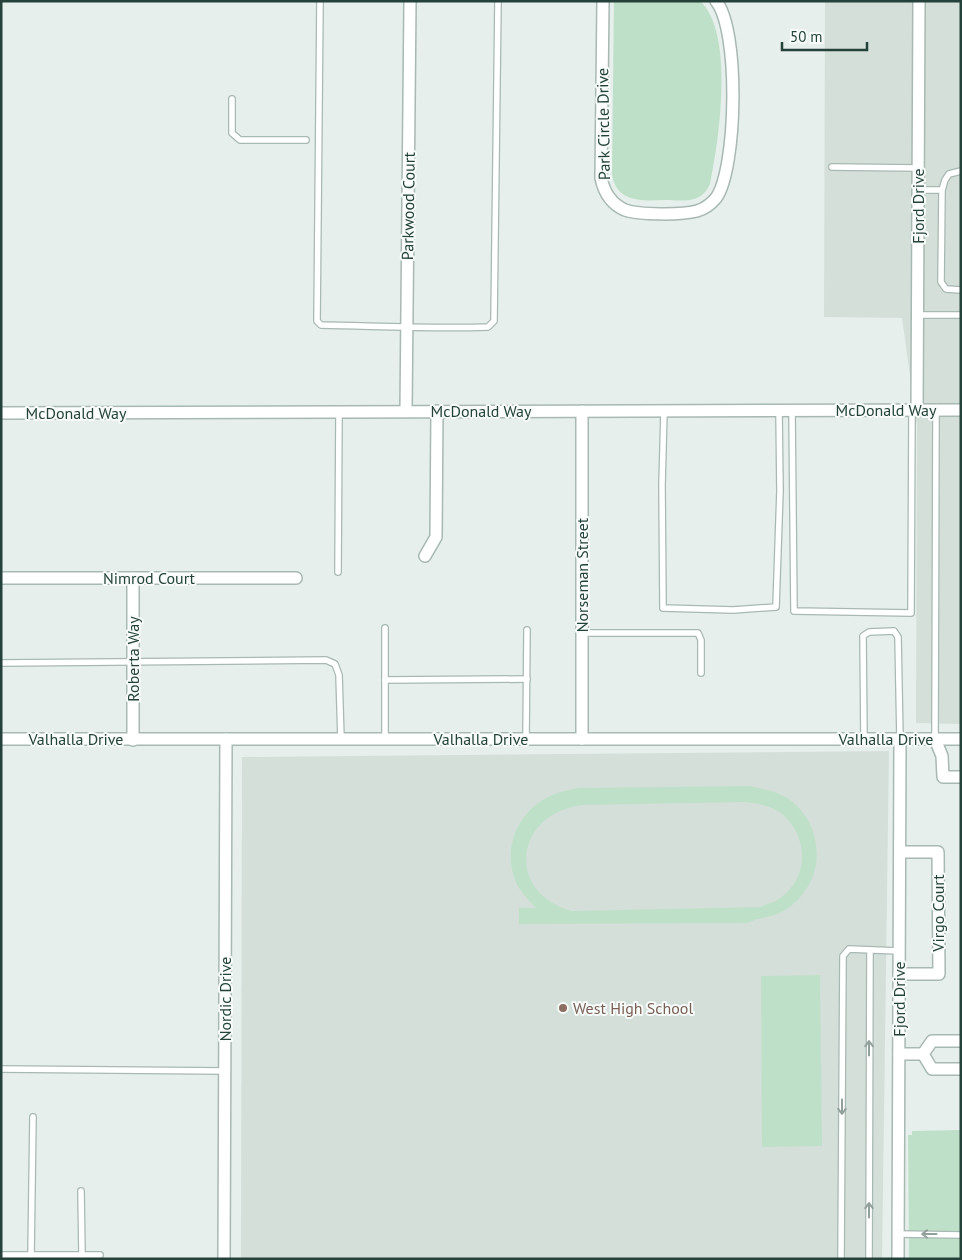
<svg xmlns="http://www.w3.org/2000/svg" width="962" height="1260" viewBox="0 0 962 1260" font-family="'PT Sans',sans-serif">
  <style>
    .built { fill: #d4dfda }
    .green { fill: #bfe0c8; fill-rule: evenodd }
    .lines { fill: none; stroke-linecap: round; stroke-linejoin: round }
    .lane-casing { stroke: #a8b8b2; stroke-width: 8 }
    .street-casing { stroke: #a8b8b2; stroke-width: 14 }
    .lane { stroke: #fff; stroke-width: 5.5 }
    .street { stroke: #fff; stroke-width: 11 }
    .oneway { stroke: #92a09c }
    .education-dot { fill: #8d6e63; stroke: #f7fbf9; stroke-width: 2 }
    .labels { text-anchor: middle; dominant-baseline: central; stroke-width: 4; stroke-linejoin: round; paint-order: stroke }
    .street-label { font-size: 16px; fill: #24423a; stroke: #f7fbf9 }
    .education-label { font-size: 16px; fill: #785e54; stroke: #f7fbf9; text-anchor: start }
  </style>
  <rect width="100%" height="100%" fill="#e6efeb"/>
  <g class="built">
    <path d="M825,1H961V724L916,723L917,426L902,318L824,317Z"/>
    <path d="M889,751L882,1259H241L242,757Z"/>
  </g>
  <g class="green">
    <path d="M614,1H700C735,33 719,141 710,184C707,190 704,195 697,198C688,202 675,200 665,200C643,201 616,203 612,174Z"/>
    <path d="M749,786C763,789 777,791 789,799C824,825 827,877 792,905C776,919 761,916 747,923L519,924V908H536C528,899 519,891 515,880C502,845 520,807 555,794C562,791 570,790 578,788ZM745,802C756,803 768,805 778,811C809,833 811,877 779,899C774,902 767,904 761,907L572,911C504,892 515,813 583,805Z"/>
    <path d="M820,975L822,1146L762,1147L761,976Z"/>
    <path d="M961,1130V1259H909L908,1135H912V1131Z"/>
  </g>
  <g class="lines">
    <defs>
      <g id="lane">
        <path d="M320,1L317,321L321,325C377,326 432,329 488,327L494,321L498,1"/>
        <path d="M232,99V133L240,140H306"/>
        <path d="M832,167L918,168"/>
        <path d="M918,190H942L941,282L946,289L961,290"/>
        <path d="M942,190L945,180L949,174L961,171"/>
        <path d="M917,315H961"/>
        <path d="M664,411L662,485L663,608L733,610L776,607L780,491L779,411"/>
        <path d="M792,411L794,611L911,613L912,410"/>
        <path d="M338,572L339,412"/>
        <path d="M385,628V739"/>
        <path d="M582,633H698L701,640V673"/>
        <path d="M1,663L326,660L335,664L339,675L341,739"/>
        <path d="M385,680L527,679"/>
        <path d="M526,739L527,630"/>
        <path d="M864,739L863,636L869,632L894,631L898,637L900,739"/>
        <path d="M935,739L936,410"/>
        <path d="M1,1069L225,1071"/>
        <path d="M81,1191L82,1255"/>
        <path d="M898,1234L961,1235"/>
        <path d="M1,1255H100"/>
        <path d="M31,1255L33,1117"/>
        <path d="M841,1259L843,956L849,949L899,951"/>
        <path d="M869,1259L870,950"/>
      </g>
      <g id="street">
        <path d="M603,1L601,178C604,192 611,204 625,210C639,215 682,215 697,211C704,209 711,204 716,198C737,169 740,30 716,1"/>
        <path d="M406,411L410,1"/>
        <path d="M582,411V739"/>
        <path d="M917,411L919,1"/>
        <path d="M1,413L961,410"/>
        <path d="M425,556L436,537L437,411"/>
        <path d="M1,578H296"/>
        <path d="M133,578V740"/>
        <path d="M1,739H961"/>
        <path d="M935,739L942,756L943,777H961"/>
        <path d="M899,974H939L938,852H900"/>
        <path d="M961,1041H932L923,1054L932,1069H961"/>
        <path d="M899,1054H923"/>
        <path d="M224,1259L226,739"/>
        <path d="M898,1259L900,739"/>
      </g>
    </defs>
    <use href="#lane" class="lane-casing"/>
    <use href="#street" class="street-casing"/>
    <use href="#lane" class="lane"/>
    <use href="#street" class="street"/>
  </g>
  <defs><path id="oneway-shaft" d="M-6 0H5M1.5-3L5.5 0L1.5 3" fill="none" stroke-width="1.6" stroke-linecap="round" stroke-linejoin="round" transform="scale(1.25)"/></defs>
  <g class="oneway">
    <use href="#oneway-shaft" transform="translate(869 1048) rotate(-90)"/>
    <use href="#oneway-shaft" transform="translate(842 1107) rotate(90)"/>
    <use href="#oneway-shaft" transform="translate(869 1210) rotate(-90)"/>
    <use href="#oneway-shaft" transform="translate(929 1234) rotate(-180)"/>
  </g>
  <circle class="education-dot" cx="563" cy="1008" r="5"/>
  <g class="labels">
    <g class="street-label">
      <text transform="translate(603 124) rotate(-91)">Park Circle Drive</text>
      <text transform="translate(408 206) rotate(-89)">Parkwood Court</text>
      <text transform="translate(918 206) rotate(-90)">Fjord Drive</text>
      <text x="886" y="410">McDonald Way</text>
      <text x="481" y="411">McDonald Way</text>
      <text x="76" y="413">McDonald Way</text>
      <text transform="translate(582 575) rotate(-90)">Norseman Street</text>
      <text x="149" y="578">Nimrod Court</text>
      <text transform="translate(133 659) rotate(-90)">Roberta Way</text>
      <text x="76" y="739">Valhalla Drive</text>
      <text x="481" y="739">Valhalla Drive</text>
      <text x="886" y="739">Valhalla Drive</text>
      <text transform="translate(938 913) rotate(-90)">Virgo Court</text>
      <text transform="translate(225 999) rotate(-90)">Nordic Drive</text>
      <text transform="translate(899 999) rotate(-90)">Fjord Drive</text>
    </g>
    <g class="education-label">
      <text x="573" y="1008">West High School</text>
    </g>
  </g>
  <rect width="962" height="1260" fill="none" stroke="#24423a" stroke-width="5"/>
  <path d="M782 42v8h85v-8" fill="none" stroke="#24423a" stroke-width="2.5"/>
  <text x="790" y="42" font-size="15" fill="#24423a" stroke="#f7fbf9" stroke-width="4" paint-order="stroke">50 m</text>
</svg>
